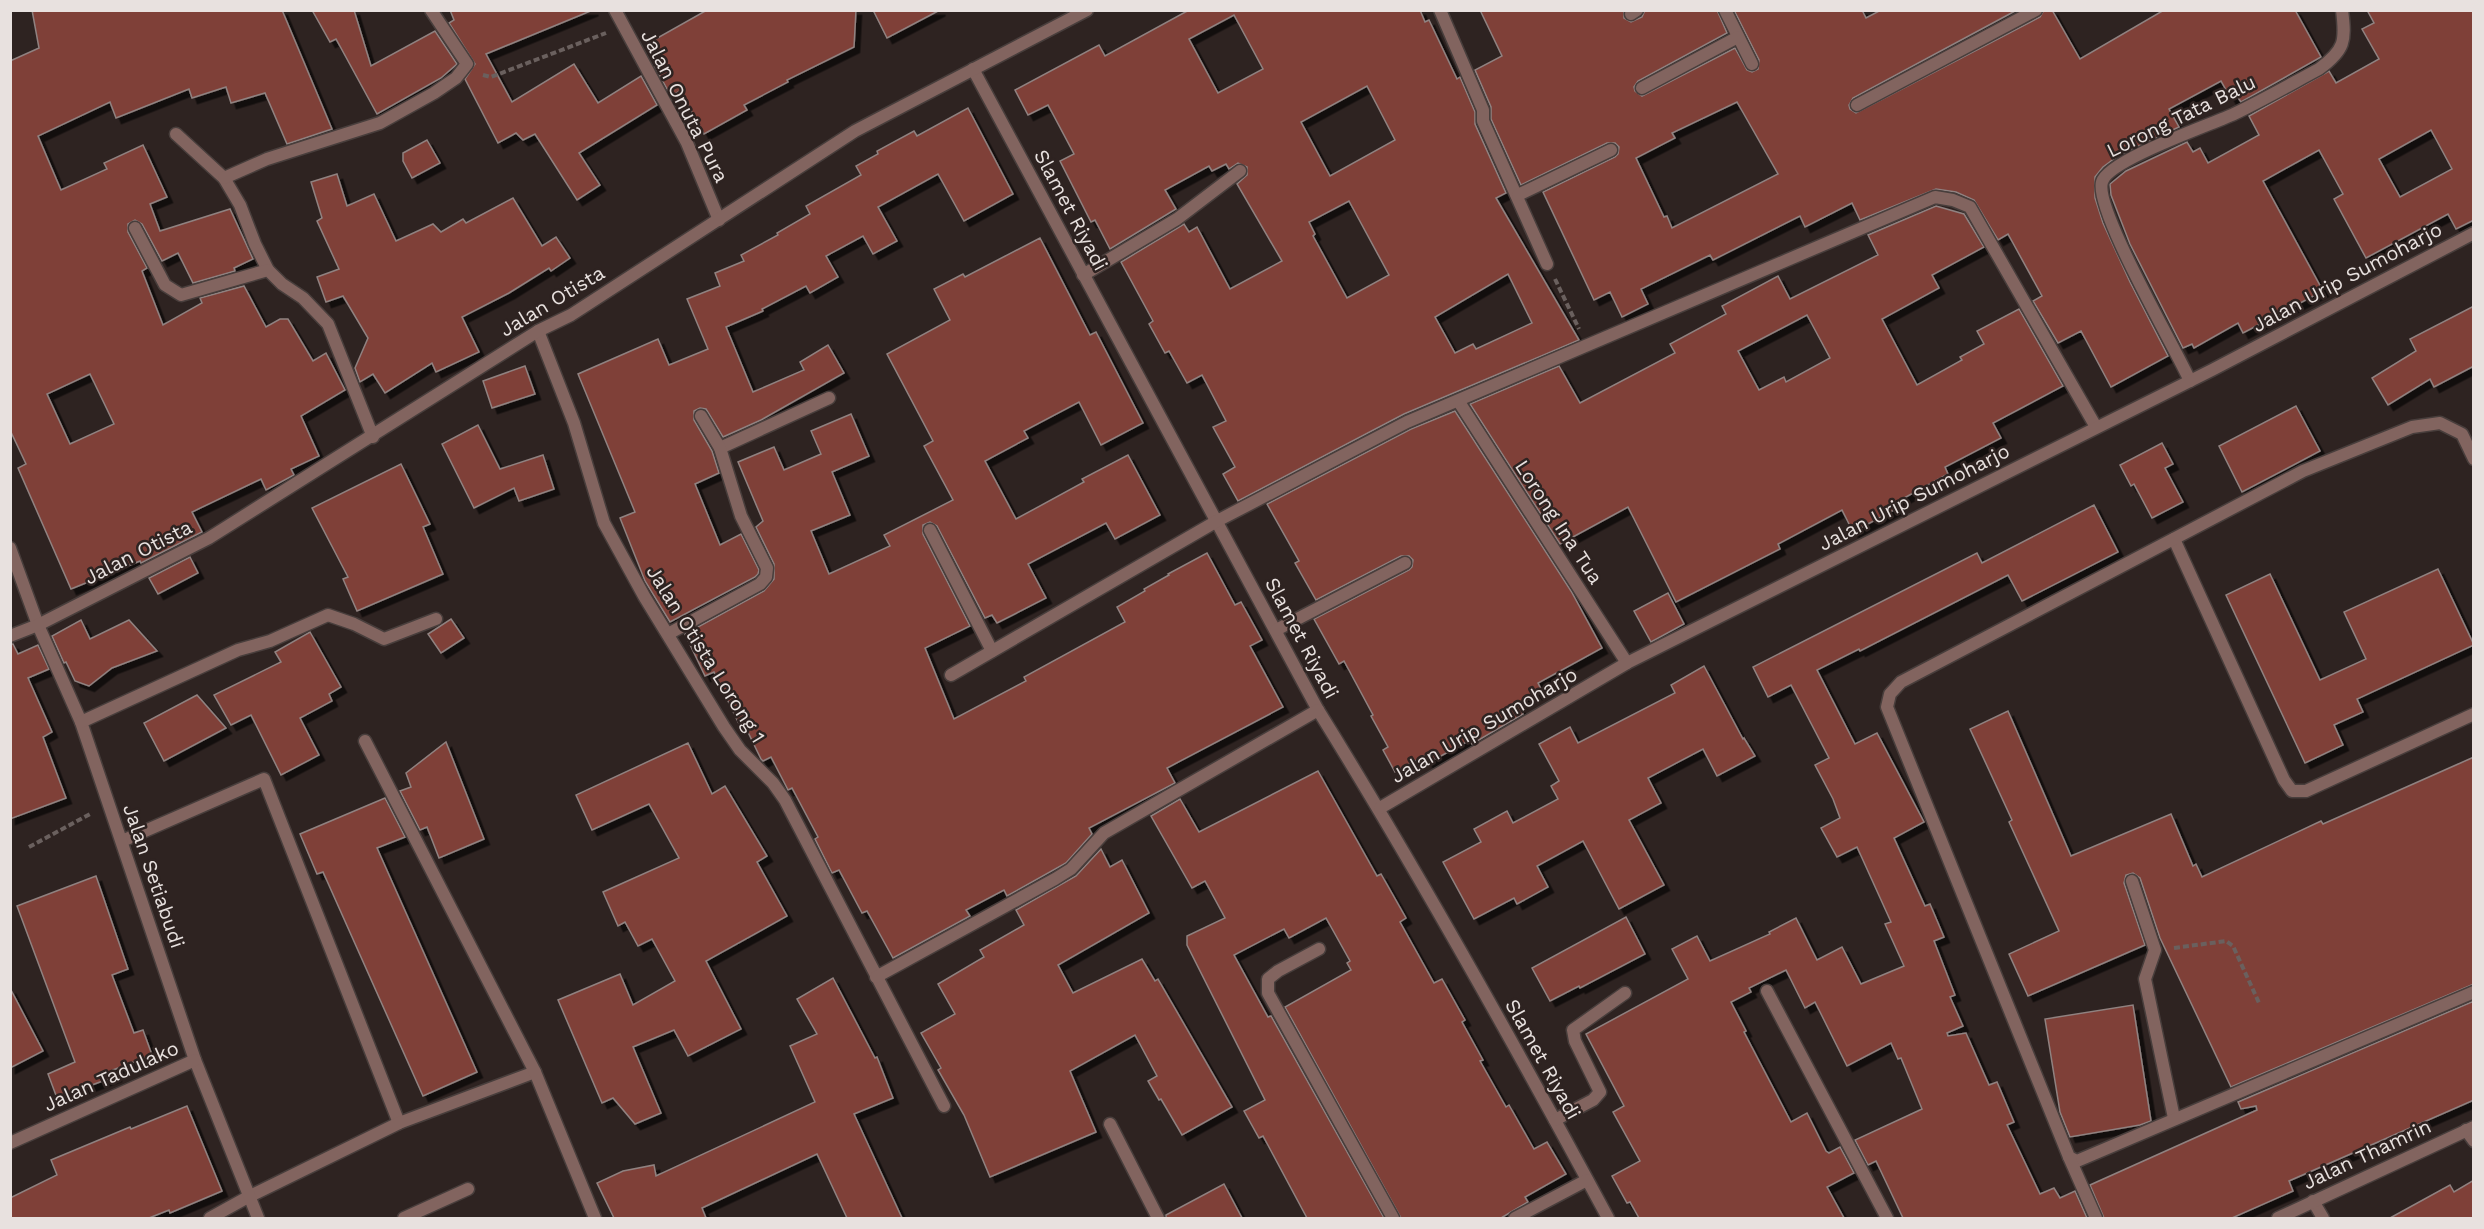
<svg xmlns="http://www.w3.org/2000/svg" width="2484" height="1229" viewBox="0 0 2484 1229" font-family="'Work Sans',sans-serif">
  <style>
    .building { fill: #7f4039; stroke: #908280; stroke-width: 1.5; fill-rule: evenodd; filter: url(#shadow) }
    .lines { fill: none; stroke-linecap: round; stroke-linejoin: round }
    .lane-casing { stroke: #483e3c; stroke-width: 15 }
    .street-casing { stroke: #483e3c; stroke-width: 15 }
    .path { stroke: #6a605e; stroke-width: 4; stroke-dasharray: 6 3; stroke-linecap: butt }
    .lane { stroke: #82645f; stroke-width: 12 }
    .street { stroke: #82645f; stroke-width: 12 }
    .labels { text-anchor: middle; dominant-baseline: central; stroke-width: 5; stroke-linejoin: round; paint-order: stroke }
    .street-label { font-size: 20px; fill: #e8e1df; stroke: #2e2321 }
  </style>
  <defs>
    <filter id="shadow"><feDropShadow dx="5.5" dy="5.5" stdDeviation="0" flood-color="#0009"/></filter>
  </defs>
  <rect width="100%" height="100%" fill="#2e2321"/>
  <g class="building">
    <path d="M32,10H282L332,129L287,144L265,93L231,103L226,87L192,98L189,89L116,118L110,102L38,136L61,190L107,169L104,163L143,145L167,197L150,204L160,231L230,209L253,259L234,268L235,271L193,283L178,253L162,261L142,224L135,220L128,224V232L147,268L142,271L163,325L202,303L200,298L244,286L266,327L280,319H288L313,361L326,353L345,390L301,416L319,456L291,469L294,475L266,490L261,479L192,512L202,532L141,563L140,561L71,589L18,468L26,464L10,430V61L39,48ZM90,374L114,424L70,444L47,394Z"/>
    <path d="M312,10H354L371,66L435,31L457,64L441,78L377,114L336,39L330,42Z"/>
    <path d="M450,10H593L486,54L512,102L574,64L598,103L641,76L657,105L579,153L600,185L577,200L535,134L523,140L516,133L498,143L465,79L475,64L449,23L454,20Z"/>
    <path d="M707,10H856L854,47L787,80L788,82L744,105L747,110L704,134L680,91L671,96L655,67L664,62L652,41Z"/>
    <path d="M873,10H940L887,38Z"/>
    <path d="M1189,10H1420L1425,22L1429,20L1457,79L1460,77L1475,112V124L1506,193L1496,198L1579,340L1404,414L1238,501L1223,474L1235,467L1213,427L1226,421L1202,375L1187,383L1169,351L1165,353L1149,324L1153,321L1121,262L1184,224L1189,232L1197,227L1230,289L1282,261L1237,184L1247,175V167L1238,163L1229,169L1226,164L1212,171L1209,166L1165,190L1176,209L1110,249L1095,220L1091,222L1060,161L1074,154L1048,105L1028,115L1015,90L1099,45L1105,56ZM1234,15L1263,69L1218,93L1189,39ZM1367,86L1395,140L1330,176L1301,122ZM1349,201L1389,275L1347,298L1313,236L1315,234L1309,222ZM1508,274L1532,323L1476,349L1473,344L1455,353L1435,317Z"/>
    <path d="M1480,10H1624V18L1631,22L1642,17L1645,10H1717L1727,33L1638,81L1634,87L1635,91L1642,96L1735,48L1747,70L1752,72L1758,69L1759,60L1734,10H1862L1866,18L1881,10H2017L1853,98L1849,105L1850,109L1856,113L2040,17L2044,10H2052L2080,59L2164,10H2295L2321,57L2241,102L2237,96L2231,99L2221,81L2169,109L2179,127L2118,156L2103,167L2095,177V198L2103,223L2130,282L2168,356L2111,387L2081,331L2058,343L2033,301L2042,296L2008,234L1998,240L1974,200L1956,192L1936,189L1860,220L1852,203L1805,227L1800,216L1713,260L1710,255L1641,289L1648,304L1622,317L1610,292L1594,300L1543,192L1615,157L1618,154L1619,147L1615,143H1607L1521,185L1491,119V107L1475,70L1502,56ZM1737,102L1778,174L1672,228L1667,216L1664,217L1636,158L1675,138L1672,133Z"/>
    <path d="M2367,10H2474V220L2456,229L2448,214L2366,258L2334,199L2343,194L2319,150L2263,181L2323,291L2243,333L2238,323L2194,348L2192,344L2183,348L2130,244L2111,195L2110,184L2126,171L2187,142L2193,152L2200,148L2208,163L2259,135L2249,116L2329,71L2336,83L2379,59L2362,29L2374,23ZM2431,130L2452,169L2400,197L2379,159Z"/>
    <path d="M968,108L1013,194L964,221L938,174L878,207L897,241L873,254L863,236L826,256L838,277L810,293L806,286L762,309L763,311L726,327L753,392L804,370L800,362L828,345L844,373L761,420L723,437L706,409L700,408L694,411V420L712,451L719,473L695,484L720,545L741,534L759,570L758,574L755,577L670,622L645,581L620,518L635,512L578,374L658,339L669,365L708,349L687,299L720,286L715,273L744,261L741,255L778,235L777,233L810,214L806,206L861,175L856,166L878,154L877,151L914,131L917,136Z"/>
    <path d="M427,140L440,163L412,178L403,161V153Z"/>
    <path d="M337,174L347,206L374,194L396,241L433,224L441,232L463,219L466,223L513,198L542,246L556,237L570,258L551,271L549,268L509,293L462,317L479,352L436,372L432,363L385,393L373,374L360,382L355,368L368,338L343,296L326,302L317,277L339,269L317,221L322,218L311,182Z"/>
    <path d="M1936,206L1964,214L1984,247L1932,275L1939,288L1882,319L1917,385L1962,360L1960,357L1984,344L1977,331L2019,309L2063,386L1993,423L2001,438L1945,467L1948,474L1893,504L1896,509L1853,532L1842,510L1778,544L1780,549L1676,602L1628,507L1560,544L1470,404L1559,366L1580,403L1675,353L1670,344L1726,314L1722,306L1778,276L1790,299L1878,255L1868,235ZM1807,315L1830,358L1786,382L1784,377L1759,390L1738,351Z"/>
    <path d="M1040,238L1090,335L1096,332L1143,423L1101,445L1079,402L1024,431L1028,438L985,461L1016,519L1084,482L1082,479L1128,455L1160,515L1115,539L1106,523L1028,564L1046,598L997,623L992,615L985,618L937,526L930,522L923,525V534L970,626L925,648L954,719L1026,681L1024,677L1125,622L1117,607L1145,591L1144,589L1169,575L1168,574L1207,553L1235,605L1241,602L1262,640L1250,646L1283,707L1167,768L1175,783L1089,828L1092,834L1066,863L1007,896L1004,890L966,910L970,916L893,958L867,911L862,913L839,870L832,873L815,839L818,837L792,788L788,790L787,788L771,757L763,761L761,759L744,724L740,726L714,672L705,676L685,634L764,591L774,579V564L756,527L763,521L738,462L774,447L784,470L821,454L811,431L851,414L869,456L832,472L850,515L811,531L829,574L890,546L884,535L953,500L924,446L933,441L887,354L950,320L934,289L963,274L965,277Z"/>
    <path d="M2474,306V366L2434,387L2430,379L2388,405L2372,378L2416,351L2410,339Z"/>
    <path d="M525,366L535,394L492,408L483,381Z"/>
    <path d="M2296,406L2320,451L2242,492L2219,446Z"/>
    <path d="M1455,411L1571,591L1602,648L1538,683L1542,691L1518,705L1523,714L1472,744L1470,740L1428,763L1424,756L1395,772L1383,750L1388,747L1371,716L1373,715L1344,661L1339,664L1314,619L1409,570L1412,567L1413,560L1409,556H1401L1316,600L1295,563L1299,561L1267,504L1411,429Z"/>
    <path d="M478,425L500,469L543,455L554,489L519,501L514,488L474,508L442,444Z"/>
    <path d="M2162,443L2173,464L2165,468L2183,502L2152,518L2134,484L2131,486L2120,465Z"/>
    <path d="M401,464L430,524L423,527L443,574L357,611L343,579L348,577L312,508Z"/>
    <path d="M2094,505L2118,552L2022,601L2008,575L1860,651L1859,649L1817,670L1855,744L1877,733L1924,822L1894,838L1925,906L1930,904L1944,937L1934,941L1955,995L1950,997L1963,1026L1947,1033L1948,1036L1966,1033L1989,1085L1997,1082L2014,1122L2007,1125L2040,1194L2054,1188L2060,1198L2075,1191L2087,1218H1903L1876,1161L1868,1165L1855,1140L1922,1109L1901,1058L1898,1059L1891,1043L1847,1066L1815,1002L1805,1008L1786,970L1749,988L1751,992L1731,1002L1746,1031L1744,1032L1791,1122L1807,1113L1826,1151L1829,1153L1840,1147L1854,1173L1827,1187L1844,1218H1639L1630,1202L1627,1203L1612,1176L1640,1161L1613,1112L1624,1106L1586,1034L1688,979L1672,949L1697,936L1710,961L1770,934L1769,932L1796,918L1817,960L1842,947L1861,984L1904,966L1885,924L1891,922L1857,847L1837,857L1821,828L1840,818L1833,799L1815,765L1829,758L1791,685L1768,697L1753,667L1977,553L1982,563Z"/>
    <path d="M190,557L198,573L158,594L149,578Z"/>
    <path d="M2438,569L2474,645L2357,699L2363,712L2334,725L2343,745L2305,763L2226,595L2270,574L2320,680L2366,659L2344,612Z"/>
    <path d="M1668,593L1684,624L1651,642L1634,611Z"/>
    <path d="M451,619L464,638L441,653L428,634Z"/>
    <path d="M81,620L90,639L129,620L157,651L112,668L89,686L75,681L66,662L64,663L52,636Z"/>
    <path d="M310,632L341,687L329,694L332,701L300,718L319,755L281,775L251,715L231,725L214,695L281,662L275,652Z"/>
    <path d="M10,644H13L18,654L38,645L49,669L28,678L52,732L43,737L66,798L10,819Z"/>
    <path d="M1704,666L1743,739L1744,738L1755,756L1717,776L1703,749L1648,778L1661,803L1629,820L1664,885L1619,909L1583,841L1537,866L1548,887L1517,904L1514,898L1474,919L1443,862L1481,842L1474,829L1507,811L1513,823L1558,799L1551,786L1559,781L1539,744L1570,727L1578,743L1675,693L1671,685Z"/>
    <path d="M197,695L226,728L164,761L144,723Z"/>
    <path d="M2008,711L2071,856L2171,814L2193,866L2196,864L2202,877L2321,821L2323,824L2474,757V984L2231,1087L2160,938L2140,878L2133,873L2126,875L2124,883L2145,945L2028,996L2009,954L2059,931L2009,822L2012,820L1970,729Z"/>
    <path d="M446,742L484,839L439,858L427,827L420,830L400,791L411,787L406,773Z"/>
    <path d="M688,743L712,794L725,786L767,856L757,862L787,916L706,961L741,1029L688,1056L674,1030L633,1047L661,1113L635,1124L613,1098L602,1103L558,1000L620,974L633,1005L675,981L652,939L638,946L625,922L618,926L603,892L679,858L649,804L592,830L576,795Z"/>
    <path d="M1318,771L1377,876L1381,874L1406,918L1400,922L1434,983L1442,979L1465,1020L1462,1022L1483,1060L1480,1061L1506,1107L1509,1105L1534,1149L1547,1142L1566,1174L1525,1197L1528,1202L1501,1218H1401L1285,1007L1351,970L1347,963L1350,961L1326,918L1289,938L1284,929L1234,955L1268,1017L1271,1016L1384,1218H1307L1263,1136L1259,1138L1244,1111L1265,1100L1187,945V936L1225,918L1205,881L1192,888L1151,816L1180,799L1199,832Z"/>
    <path d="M385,798L405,837L377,848L477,1072L423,1096L323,872L317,874L300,834Z"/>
    <path d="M1101,849L1110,867L1122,860L1149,913L1058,965L1073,993L1142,959L1155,981L1158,979L1232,1107L1182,1135L1161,1099L1159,1100L1148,1081L1157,1076L1135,1035L1070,1071L1096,1132L990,1177L964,1115L938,1070L941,1068L921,1033L955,1014L938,984L984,957L980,950L1024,925L1016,910L1076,876Z"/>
    <path d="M96,876L128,969L112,975L134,1033L143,1030L152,1055L113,1070L116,1076L57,1098L48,1074L75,1062L17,906Z"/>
    <path d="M1626,917L1645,954L1580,988L1579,986L1550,1001L1532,968Z"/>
    <path d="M833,978L875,1058L877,1057L893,1098L854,1114L902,1218H847L817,1154L702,1208L706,1218H614L597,1183L623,1171L654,1165L656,1176L815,1102L790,1046L817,1034L797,999Z"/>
    <path d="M10,988L43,1051L10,1068Z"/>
    <path d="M2474,1001V1100L2289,1181L2293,1191L2232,1218H2104L2090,1185L2257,1110L2256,1106L2241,1109L2238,1102Z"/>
    <path d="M2133,1005L2151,1121L2140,1125L2070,1137L2060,1112L2045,1019Z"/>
    <path d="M187,1106L222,1191L170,1213L169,1210L149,1218H10V1198L57,1175L51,1160L130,1127L131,1129Z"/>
    <path d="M2474,1180V1218H2390L2450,1185L2454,1192Z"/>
    <path d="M1224,1184L1242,1218H1166V1215Z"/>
  </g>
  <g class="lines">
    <defs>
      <g id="lane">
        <path d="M2174,539L2284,780L2292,791H2306L2474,714"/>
        <path d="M122,841L264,779L399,1123"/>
        <path d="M2132,881L2155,950L2145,979L2174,1118"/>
        <path d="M210,1218L248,1197L399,1123L535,1072"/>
      </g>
      <g id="street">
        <path d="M615,10L687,143L719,220"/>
        <path d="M1440,10L1483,110V121L1547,264"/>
        <path d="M1725,10L1752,64"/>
        <path d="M1631,14L1637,10"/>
        <path d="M973,69L1318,710C1421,876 1516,1047 1608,1218"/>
        <path d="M1642,88L1738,37"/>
        <path d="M1857,105L2036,10"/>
        <path d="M176,134L224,178L240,205L255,244L268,270"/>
        <path d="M224,178L267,159L380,123L434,93L456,78L467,64L431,10"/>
        <path d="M1518,195L1611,150"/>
        <path d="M135,228L165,285L181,295L268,270L282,284L303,298L328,324L373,437"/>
        <path d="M1083,275L1177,219L1240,171"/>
        <path d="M538,331L574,423L604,523L644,596L724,727L740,750L773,783L785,800L944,1106"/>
        <path d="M2190,381C2175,347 2094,209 2102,182C2108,160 2210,125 2234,114C2263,100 2291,84 2319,69C2345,50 2346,41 2342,10"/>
        <path d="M1459,402L1627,663"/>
        <path d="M720,448L829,398"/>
        <path d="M2474,459L2462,434L2440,423L2412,427L2303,471L1901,682L1890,694L1887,707L2069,1157L2077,1161L2474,992"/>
        <path d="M930,530L992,651"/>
        <path d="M10,548L38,625L81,722L195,1060L258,1218"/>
        <path d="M1276,630L1405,563"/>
        <path d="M668,634L760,584L766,577L767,568L741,516L720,448L701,416"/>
        <path d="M10,636L38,625L209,538L538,331L571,315L855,131L1087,10"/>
        <path d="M951,675L1217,521L1407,422L1935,197L1953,200L1970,207L2096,427"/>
        <path d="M81,722L238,650L270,641L328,615L354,624L384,639L436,619"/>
        <path d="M365,741L535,1072L595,1218"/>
        <path d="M1380,808L1627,663L2212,370L2474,233"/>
        <path d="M1319,949L1278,971L1268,979V993L1393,1218"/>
        <path d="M876,977L1055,879L1071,869L1104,833L1318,710"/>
        <path d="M1767,991L1887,1218"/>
        <path d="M1555,1120L1593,1100L1600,1092L1575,1041L1573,1030L1625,993"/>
        <path d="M1110,1124L1158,1218"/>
        <path d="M2466,1130L2474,1141"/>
        <path d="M10,1143L195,1060"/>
        <path d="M2069,1157L2096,1218"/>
        <path d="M2313,1201L2323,1218"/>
        <path d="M404,1218L468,1189"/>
        <path d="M1515,1218L1587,1180"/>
        <path d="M2278,1218L2474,1127"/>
      </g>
    </defs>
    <use href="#lane" class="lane-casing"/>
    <use href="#street" class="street-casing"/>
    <g class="path">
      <path d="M483,75L491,77L606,33"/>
      <path d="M1555,279L1579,329"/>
      <path d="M29,847L92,813"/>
      <path d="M2174,948L2226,941L2233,946L2260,1005"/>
    </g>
    <use href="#lane" class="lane"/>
    <use href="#street" class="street"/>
  </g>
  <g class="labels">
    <g class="street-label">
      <text transform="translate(685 106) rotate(63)">Jalan Onuta Pura</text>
      <text transform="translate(2181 116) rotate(-26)">Lorong Tata Balu</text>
      <text transform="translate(1071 210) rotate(62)">Slamet Riyadi</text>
      <text transform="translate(2347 277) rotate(-28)">Jalan Urip Sumoharjo</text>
      <text transform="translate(552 301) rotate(-31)">Jalan Otista</text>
      <text transform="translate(1914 497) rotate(-27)">Jalan Urip Sumoharjo</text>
      <text transform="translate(1559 522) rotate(57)">Lorong Ina Tua</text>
      <text transform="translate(138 552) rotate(-27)">Jalan Otista</text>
      <text transform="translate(1302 638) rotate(62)">Slamet Riyadi</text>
      <text transform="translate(706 654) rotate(58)">Jalan Otista Lorong 1</text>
      <text transform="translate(1484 725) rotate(-30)">Jalan Urip Sumoharjo</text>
      <text transform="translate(154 876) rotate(71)">Jalan Setiabudi</text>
      <text transform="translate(1543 1059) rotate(61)">Slamet Riyadi</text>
      <text transform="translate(111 1076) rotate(-24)">Jalan Tadulako</text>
      <text transform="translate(2367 1154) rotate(-25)">Jalan Thamrin</text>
    </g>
  </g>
  <rect width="2484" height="1229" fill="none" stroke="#e8e1df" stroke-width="24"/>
</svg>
